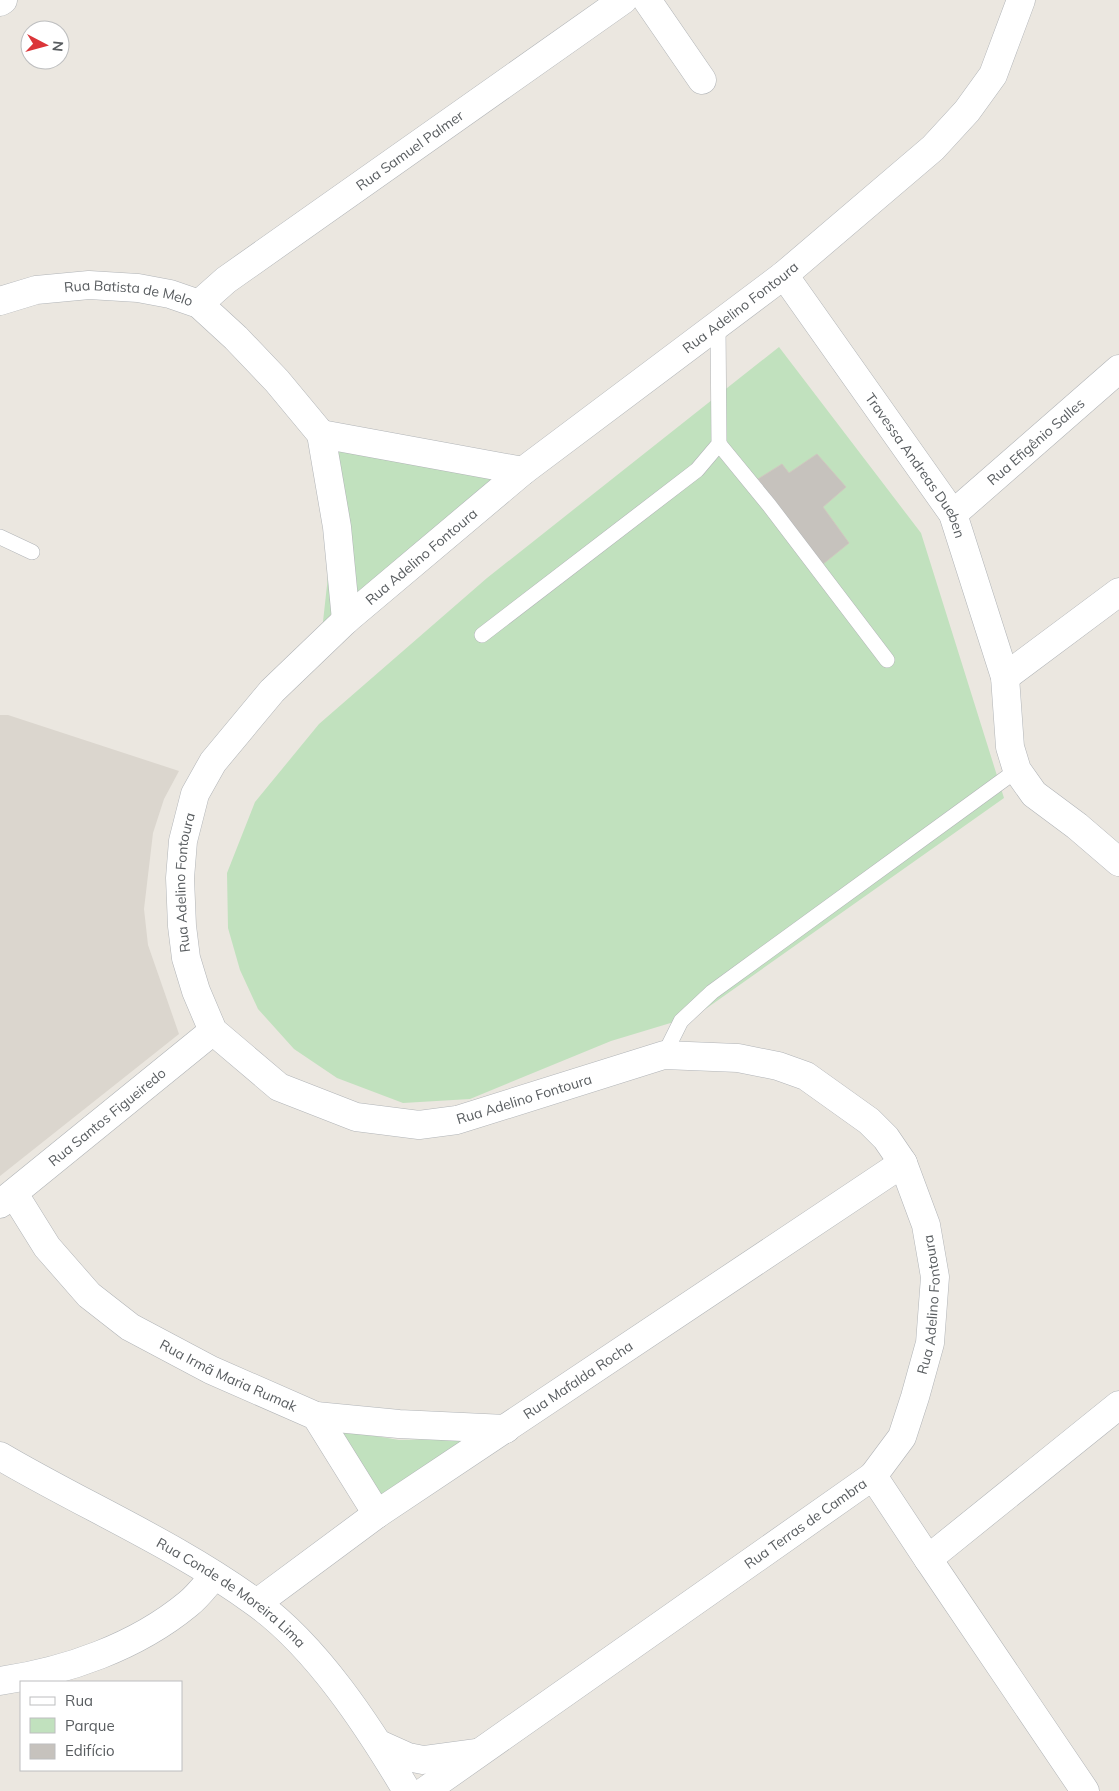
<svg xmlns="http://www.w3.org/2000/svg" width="1119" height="1791" viewBox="0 0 1119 1791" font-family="Mulish,sans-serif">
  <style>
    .education { fill: #dbd6ce }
    .green { fill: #c1e1be }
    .building { fill: #c6c2bd; stroke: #cfc8bf }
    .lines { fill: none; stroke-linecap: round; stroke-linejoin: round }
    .service-casing { stroke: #b1b4b7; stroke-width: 16 }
    .minor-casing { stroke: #b1b4b7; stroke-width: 29 }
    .secondary-casing { stroke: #b0b4b7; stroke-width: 29 }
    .service { stroke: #fff; stroke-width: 15 }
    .minor { stroke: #fff; stroke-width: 28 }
    .secondary { stroke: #fff; stroke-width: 28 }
    .labels { text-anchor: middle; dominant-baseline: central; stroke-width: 5; stroke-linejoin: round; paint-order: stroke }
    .street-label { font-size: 14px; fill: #595d60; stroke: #fff }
  </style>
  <rect width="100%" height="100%" fill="#ebe7e0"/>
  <path class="education" d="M0,715H8L179,771L164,799L153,833L144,909L148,945L179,1034L0,1176Z"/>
  <g class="green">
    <path d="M779,347L921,533L1004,798L697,1015L611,1041L470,1099L403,1103L337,1078L294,1049L258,1009L240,970L228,928L227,873L255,802L319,724L487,578Z"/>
    <path d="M313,445L526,481L319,658L331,549Z"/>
    <path d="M329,1428L399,1440L475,1438L385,1502Z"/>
  </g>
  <path class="building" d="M817,454L846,487L823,507L849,543L823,564L758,479L782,464L789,473Z"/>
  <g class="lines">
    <defs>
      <g id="service">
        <path d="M719,444L769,505L887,660"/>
        <path d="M0,537L32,552"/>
        <path d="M482,635L697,470L719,444L718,325"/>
        <path d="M664,1055L681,1021L712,992L1017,770"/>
      </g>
      <g id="minor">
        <path d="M647,0L702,80"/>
        <path d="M0,2L3,0"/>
        <path id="s1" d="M784,275L953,514L1005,677L1010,747L1017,770L1034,794L1077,826L1119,862"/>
        <path id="s2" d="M0,301L36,290L89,285L138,288L170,294L199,304L236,338L277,381L321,434L337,527L346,620"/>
        <path id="s3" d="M199,304L226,280L623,0"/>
        <path d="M321,434L523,471"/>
        <path id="s4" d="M953,514L1119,369"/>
        <path d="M1005,677L1119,592"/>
        <path id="s5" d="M14,1194L47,1247L89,1295L130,1327L211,1370L316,1416L399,1424L506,1429"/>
        <path id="s6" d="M0,1204L213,1031"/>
        <path d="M316,1416L377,1514"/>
        <path id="s7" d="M873,1476L902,1437L915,1397L930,1343L935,1277L926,1225L903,1163L886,1138L869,1121L806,1076L778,1066L738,1058L664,1055L457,1120L419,1125L356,1117L279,1087L213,1031L196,991L186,958L182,926L180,878L183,841L195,794L213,762L272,691L346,620L523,471L784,275L933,148L967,111L993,75L1021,0"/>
        <path d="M928,1559L1085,1791"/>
        <path id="s8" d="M257,1603L377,1514L903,1163"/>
        <path d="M0,1681C67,1671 136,1647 188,1604C198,1596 206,1585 214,1576"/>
        <path d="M379,1744L408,1757L423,1760L475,1753"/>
        <path id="s9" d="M425,1791L873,1476L928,1559L1119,1405"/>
      </g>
      <g id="secondary">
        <path id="s10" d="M0,1456C85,1506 177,1545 256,1603C317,1647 369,1727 407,1791"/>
      </g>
    </defs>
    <use href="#service" class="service-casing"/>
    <use href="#minor" class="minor-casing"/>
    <use href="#secondary" class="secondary-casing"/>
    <use href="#service" class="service"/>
    <use href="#minor" class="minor"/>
    <use href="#secondary" class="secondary"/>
  </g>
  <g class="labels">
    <g class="street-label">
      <text stroke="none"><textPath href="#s3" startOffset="261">Rua Samuel Palmer</textPath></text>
      <text stroke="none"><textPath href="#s2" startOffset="131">Rua Batista de Melo</textPath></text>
      <text stroke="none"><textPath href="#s7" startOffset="2075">Rua Adelino Fontoura</textPath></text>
      <text stroke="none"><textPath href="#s4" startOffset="110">Rua Efigênio Salles</textPath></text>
      <text stroke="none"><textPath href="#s1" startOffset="232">Travessa Andreas Dueben</textPath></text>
      <text stroke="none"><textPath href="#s7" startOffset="1670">Rua Adelino Fontoura</textPath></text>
      <text stroke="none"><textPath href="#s7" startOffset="1250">Rua Adelino Fontoura</textPath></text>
      <text transform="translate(524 1099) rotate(-17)">Rua Adelino Fontoura</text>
      <text stroke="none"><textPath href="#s6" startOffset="138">Rua Santos Figueiredo</textPath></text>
      <text stroke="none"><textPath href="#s7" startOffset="185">Rua Adelino Fontoura</textPath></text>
      <text stroke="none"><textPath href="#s5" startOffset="288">Rua Irmã Maria Rumak</textPath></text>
      <text stroke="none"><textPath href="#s8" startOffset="391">Rua Mafalda Rocha</textPath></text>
      <text stroke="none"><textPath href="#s9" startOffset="465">Rua Terras de Cambra</textPath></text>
      <text stroke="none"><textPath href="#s10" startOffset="269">Rua Conde de Moreira Lima</textPath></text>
    </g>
  </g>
  <rect x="20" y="1681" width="162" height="90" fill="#ffffff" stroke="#bdbebf"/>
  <rect x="30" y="1697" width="25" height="8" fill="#ffffff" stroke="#bdbebf"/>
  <text x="65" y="1706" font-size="15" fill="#595d60">Rua</text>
  <rect x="30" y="1718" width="25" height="15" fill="#c1e1be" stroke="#bdbebf"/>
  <text x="65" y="1731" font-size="15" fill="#595d60">Parque</text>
  <rect x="30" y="1744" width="25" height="15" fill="#c6c2bd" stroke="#bdbebf"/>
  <text x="65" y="1756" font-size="15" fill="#595d60">Edifício</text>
  <g transform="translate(45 45) rotate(96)"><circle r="24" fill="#ffffff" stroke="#bdbebf"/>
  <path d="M0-4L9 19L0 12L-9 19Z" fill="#db3539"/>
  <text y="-8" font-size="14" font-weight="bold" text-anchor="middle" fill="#595d60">N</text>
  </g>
</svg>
